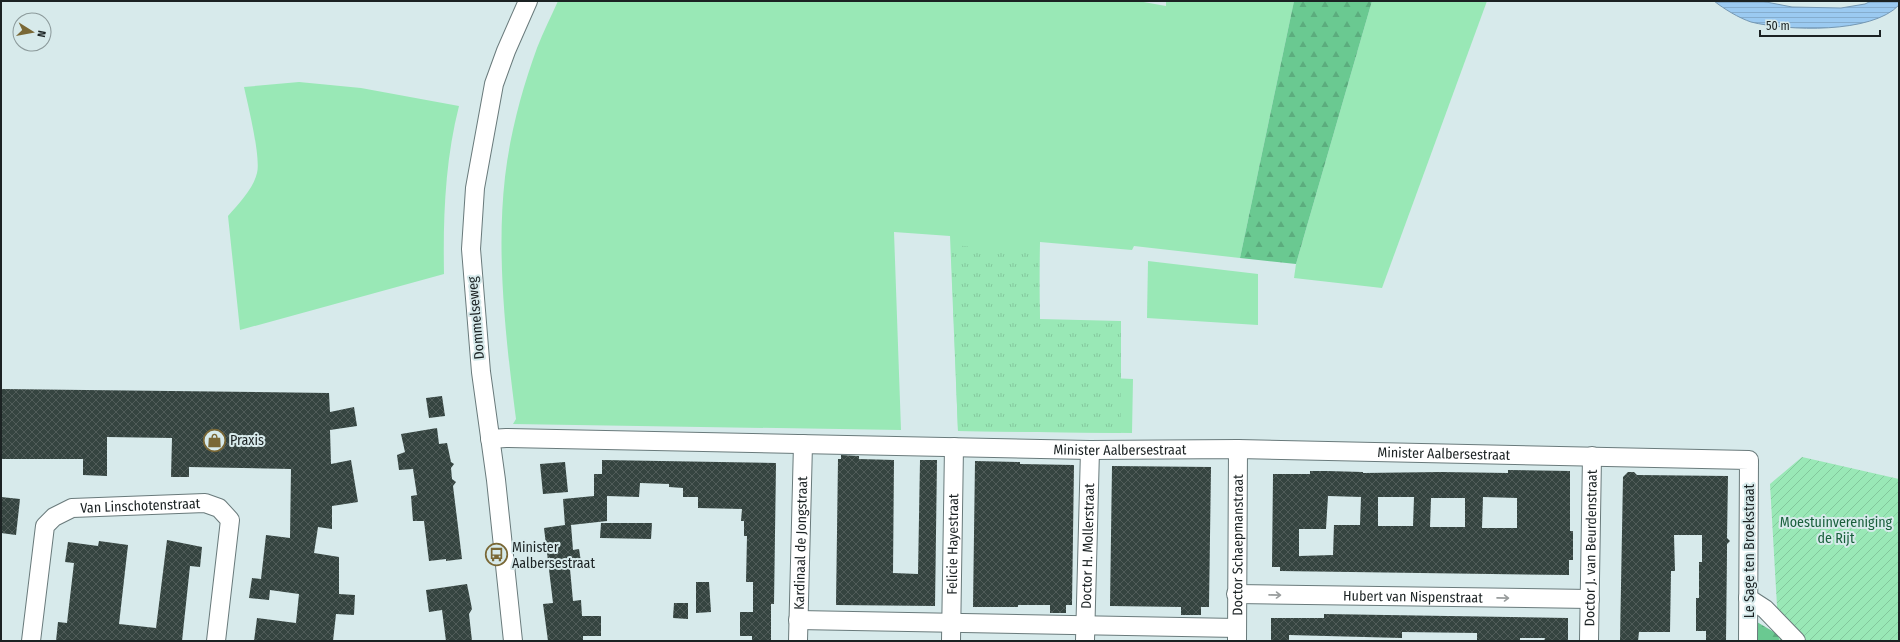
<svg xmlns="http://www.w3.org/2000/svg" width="1900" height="642" viewBox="0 0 1900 642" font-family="'Fira Sans Condensed',sans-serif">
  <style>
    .grass { fill: #99e8b6 }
    .forest { fill: url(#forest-firs) }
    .park { fill: url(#park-tufts) }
    .garden { fill: url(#garden-furrows) }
    .water { fill: url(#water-rules); stroke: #7598b3 }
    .building { fill: url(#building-cross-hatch); fill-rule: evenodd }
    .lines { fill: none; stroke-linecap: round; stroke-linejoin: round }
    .minor-casing { stroke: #697a7b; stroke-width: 20 }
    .minor { stroke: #fff; stroke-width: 18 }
    .oneway { stroke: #989c9c }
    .labels { text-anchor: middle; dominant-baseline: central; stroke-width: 4; stroke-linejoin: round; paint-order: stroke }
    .street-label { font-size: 14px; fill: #1b2223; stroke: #d7eaeb }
    .poi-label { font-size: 14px; fill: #1b2223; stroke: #d7eaeb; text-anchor: start }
    .park-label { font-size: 14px; fill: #195f3b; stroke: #d7eaeb }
  </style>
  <defs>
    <pattern id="forest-firs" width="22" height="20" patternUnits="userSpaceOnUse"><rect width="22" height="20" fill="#6ac991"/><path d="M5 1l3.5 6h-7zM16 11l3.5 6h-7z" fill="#5bac7d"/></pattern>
    <pattern id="park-tufts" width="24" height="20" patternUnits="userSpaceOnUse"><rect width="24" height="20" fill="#99e8b6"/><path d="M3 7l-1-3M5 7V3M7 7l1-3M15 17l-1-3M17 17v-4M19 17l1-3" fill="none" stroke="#83c79c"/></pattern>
    <pattern id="garden-furrows" width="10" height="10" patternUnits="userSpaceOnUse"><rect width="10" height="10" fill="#99e8b6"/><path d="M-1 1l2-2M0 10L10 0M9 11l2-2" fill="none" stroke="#83c79c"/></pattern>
    <pattern id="water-rules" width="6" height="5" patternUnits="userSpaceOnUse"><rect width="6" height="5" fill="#9bcaf1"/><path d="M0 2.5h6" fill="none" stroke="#85adce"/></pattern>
    <pattern id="building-cross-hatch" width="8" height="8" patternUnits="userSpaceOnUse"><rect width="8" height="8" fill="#354440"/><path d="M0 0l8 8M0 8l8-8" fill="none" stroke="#505c59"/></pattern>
  </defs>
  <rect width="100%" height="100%" fill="#d7eaeb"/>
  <g class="grass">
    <path d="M558,1H1138L1166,6V1H1294L1240,258L1134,246L1132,250L1040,242L1039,303L1043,375L1133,379L1132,433L958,431L950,236L894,232L901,430L513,424L516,419C506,341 496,255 505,177C510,134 522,89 537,48C543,32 551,17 558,1Z"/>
    <path d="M1372,1H1487L1382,288L1294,278L1296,264Z"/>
    <path d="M299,82L361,88L459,106C445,161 443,218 444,274L240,330L228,216C239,203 253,189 257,173C261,157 248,105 244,87Z"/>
    <path d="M1148,261L1258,274V325L1147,318Z"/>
  </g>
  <g class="forest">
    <path d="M1294,1H1372L1296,264L1240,258Z"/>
    <path d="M1757,622L1779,635V641H1757Z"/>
  </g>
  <path class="park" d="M951,245L1039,252L1040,319L1121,321V433L958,431Z"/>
  <path class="garden" d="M1802,457L1899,479V641H1779L1770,484Z"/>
  <path class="water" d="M1714,1H1761L1792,7L1841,8L1865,4L1871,1H1899V5C1872,34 1787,31 1751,22C1739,18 1724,9 1714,1Z"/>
  <g class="building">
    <path d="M1,389L329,393L330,412L354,407L357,426L330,430L331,464L351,460L358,502L332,506V529L318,527L314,553L339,557V594L355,595L354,615L336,614L333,641H254L257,618L296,623L299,594L270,590L269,600L249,598L252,578L261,579L266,535L290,538L291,469L189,467V477H171L172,438L107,437V476L83,475V459H1Z"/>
    <path d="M442,396L445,416L429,418L426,398Z"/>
    <path d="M437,428L439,444L447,443L451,462L454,464L451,468L452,479L456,482L453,486L462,559L446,561V559L429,561L424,521H413L411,496L417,495L413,469L399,470L397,455L405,452L401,434Z"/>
    <path d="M841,455L859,456V459L894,460L893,573L918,574L920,460H937L935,606L836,605L838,459H841Z"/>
    <path d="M602,460L776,463L774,604H771V641H752V636H740V612H753V582H746L747,536H744V521H741L742,509L698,508V497H683V488L669,487V484L640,483L639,497L607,496V521L571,525L573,550L579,549L582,568L570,569L573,601L581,600L582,616H601V636H583V641H548L543,604L553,603L544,528L565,525L563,499L594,496V474H602Z"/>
    <path d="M975,461L1020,462V464L1074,465L1072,605H1066V613H1050V605H1018V607H973Z"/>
    <path d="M565,462L568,492L543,494L540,464Z"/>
    <path d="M1112,466L1211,467L1209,607H1201V615H1181V607L1110,606Z"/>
    <path d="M1508,470L1570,471V531H1573V560H1569V575L1280,571V567H1272L1273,474H1310V471H1327L1363,472V473L1441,472L1508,473ZM1328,496L1361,497L1360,525H1334L1333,555L1299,556V529H1326ZM1378,497H1414L1413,526H1378ZM1483,497L1517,498V528H1482ZM1431,498H1465V527H1430Z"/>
    <path d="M1628,472H1634L1637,475L1728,476L1727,538L1730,541L1727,544V553L1726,641L1706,640V631H1696V598H1699V562H1702V535H1674L1675,571H1671L1670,632H1639L1638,641H1620L1623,477Z"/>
    <path d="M1,497L20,499L16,535L1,533Z"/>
    <path d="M601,523H652L651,539L600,538Z"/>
    <path d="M167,540L202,547L200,567L190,566L182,641H56L58,622L67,623L74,563L65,562L68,542L98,546L99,541L128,545L119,624L156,628Z"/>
    <path d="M696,582H709L711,612L696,613Z"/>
    <path d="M467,584L472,609L469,614L472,641H446L442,610L429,612L426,590Z"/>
    <path d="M674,603H688V619L673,618Z"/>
    <path d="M1324,614L1568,618V641H1544L1545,638H1520V641H1491L1477,640V633L1402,632V638L1289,635V641H1271V618H1324Z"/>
  </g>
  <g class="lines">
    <defs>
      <g id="minor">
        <path id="s1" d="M490,439L506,438L1090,450L1238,449L1749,460L1748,641"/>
        <path id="s2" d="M1236,594L1590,599"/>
        <path d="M1748,598L1765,609L1796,641"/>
        <path d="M798,620L1237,628"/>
        <path id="s3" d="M31,641L45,526L54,517L72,508L205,503L219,508L230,520L216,641"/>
        <path d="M513,641L496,480L481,372L471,249L475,188L494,84L506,51L528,1"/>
        <path id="s4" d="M798,641L803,444"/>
        <path id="s5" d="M951,641L954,447"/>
        <path id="s6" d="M1085,641L1090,450"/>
        <path id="s7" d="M1237,641L1238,449"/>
        <path id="s8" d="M1589,641L1592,456"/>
      </g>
    </defs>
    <use href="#minor" class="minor-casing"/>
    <use href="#minor" class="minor"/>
  </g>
  <defs><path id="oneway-shaft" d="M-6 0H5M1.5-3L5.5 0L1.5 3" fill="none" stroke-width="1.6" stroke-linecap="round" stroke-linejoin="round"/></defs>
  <g class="oneway">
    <use href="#oneway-shaft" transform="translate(1275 595) rotate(1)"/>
    <use href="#oneway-shaft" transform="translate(1503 598) rotate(1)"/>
  </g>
  <defs>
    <symbol id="shop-ring" viewBox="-11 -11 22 22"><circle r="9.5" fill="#d7eaeb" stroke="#7a6836" stroke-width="1.5"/><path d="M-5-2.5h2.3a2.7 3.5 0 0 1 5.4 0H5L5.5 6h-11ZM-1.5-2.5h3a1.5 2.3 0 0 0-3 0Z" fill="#7a6836"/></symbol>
    <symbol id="bus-ring" viewBox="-11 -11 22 22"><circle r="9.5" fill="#d7eaeb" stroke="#7a6836" stroke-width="1.5"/><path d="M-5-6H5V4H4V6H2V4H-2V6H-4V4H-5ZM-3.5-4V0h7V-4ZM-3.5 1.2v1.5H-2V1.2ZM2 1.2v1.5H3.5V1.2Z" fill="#7a6836"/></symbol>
  </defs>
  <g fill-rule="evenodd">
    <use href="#shop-ring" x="202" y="428" width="25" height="25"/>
    <use href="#bus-ring" x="484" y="542" width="25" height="25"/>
  </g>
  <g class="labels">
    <g class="street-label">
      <text transform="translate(476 318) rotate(-95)">Dommelseweg</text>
      <text stroke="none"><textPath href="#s1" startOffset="630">Minister Aalbersestraat</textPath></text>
      <text stroke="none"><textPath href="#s1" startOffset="954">Minister Aalbersestraat</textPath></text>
      <text stroke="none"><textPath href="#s3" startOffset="217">Van Linschotenstraat</textPath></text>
      <text stroke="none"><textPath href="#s4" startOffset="98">Kardinaal de Jongstraat</textPath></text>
      <text stroke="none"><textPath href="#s5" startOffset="97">Felicie Hayestraat</textPath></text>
      <text stroke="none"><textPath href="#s7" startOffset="96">Doctor Schaepmanstraat</textPath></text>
      <text stroke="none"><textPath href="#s6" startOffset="95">Doctor H. Mollerstraat</textPath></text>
      <text stroke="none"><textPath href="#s8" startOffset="93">Doctor J. van Beurdenstraat</textPath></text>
      <text transform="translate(1749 551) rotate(-90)">Le Sage ten Broekstraat</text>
      <text stroke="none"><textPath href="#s2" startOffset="177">Hubert van Nispenstraat</textPath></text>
    </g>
    <g class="poi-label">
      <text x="230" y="440">Praxis</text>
      <text x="512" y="547">Minister<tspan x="512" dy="16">Aalbersestraat</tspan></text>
    </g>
    <g class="park-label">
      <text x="1836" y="522">Moestuinvereniging<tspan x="1836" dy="16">de Rijt</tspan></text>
    </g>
  </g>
  <rect width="1900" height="642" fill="none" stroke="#1b2223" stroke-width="4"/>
  <g transform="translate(32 32) rotate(101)"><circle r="19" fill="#d7eaeb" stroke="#8c9a9b"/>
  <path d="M0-3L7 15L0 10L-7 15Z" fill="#7a6836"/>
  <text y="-6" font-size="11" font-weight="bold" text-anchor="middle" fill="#1b2223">N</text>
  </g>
  <path d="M1760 30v6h120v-6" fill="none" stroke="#1b2223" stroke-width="2"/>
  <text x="1766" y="30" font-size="12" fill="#1b2223" stroke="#d7eaeb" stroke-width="3" paint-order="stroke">50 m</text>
</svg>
